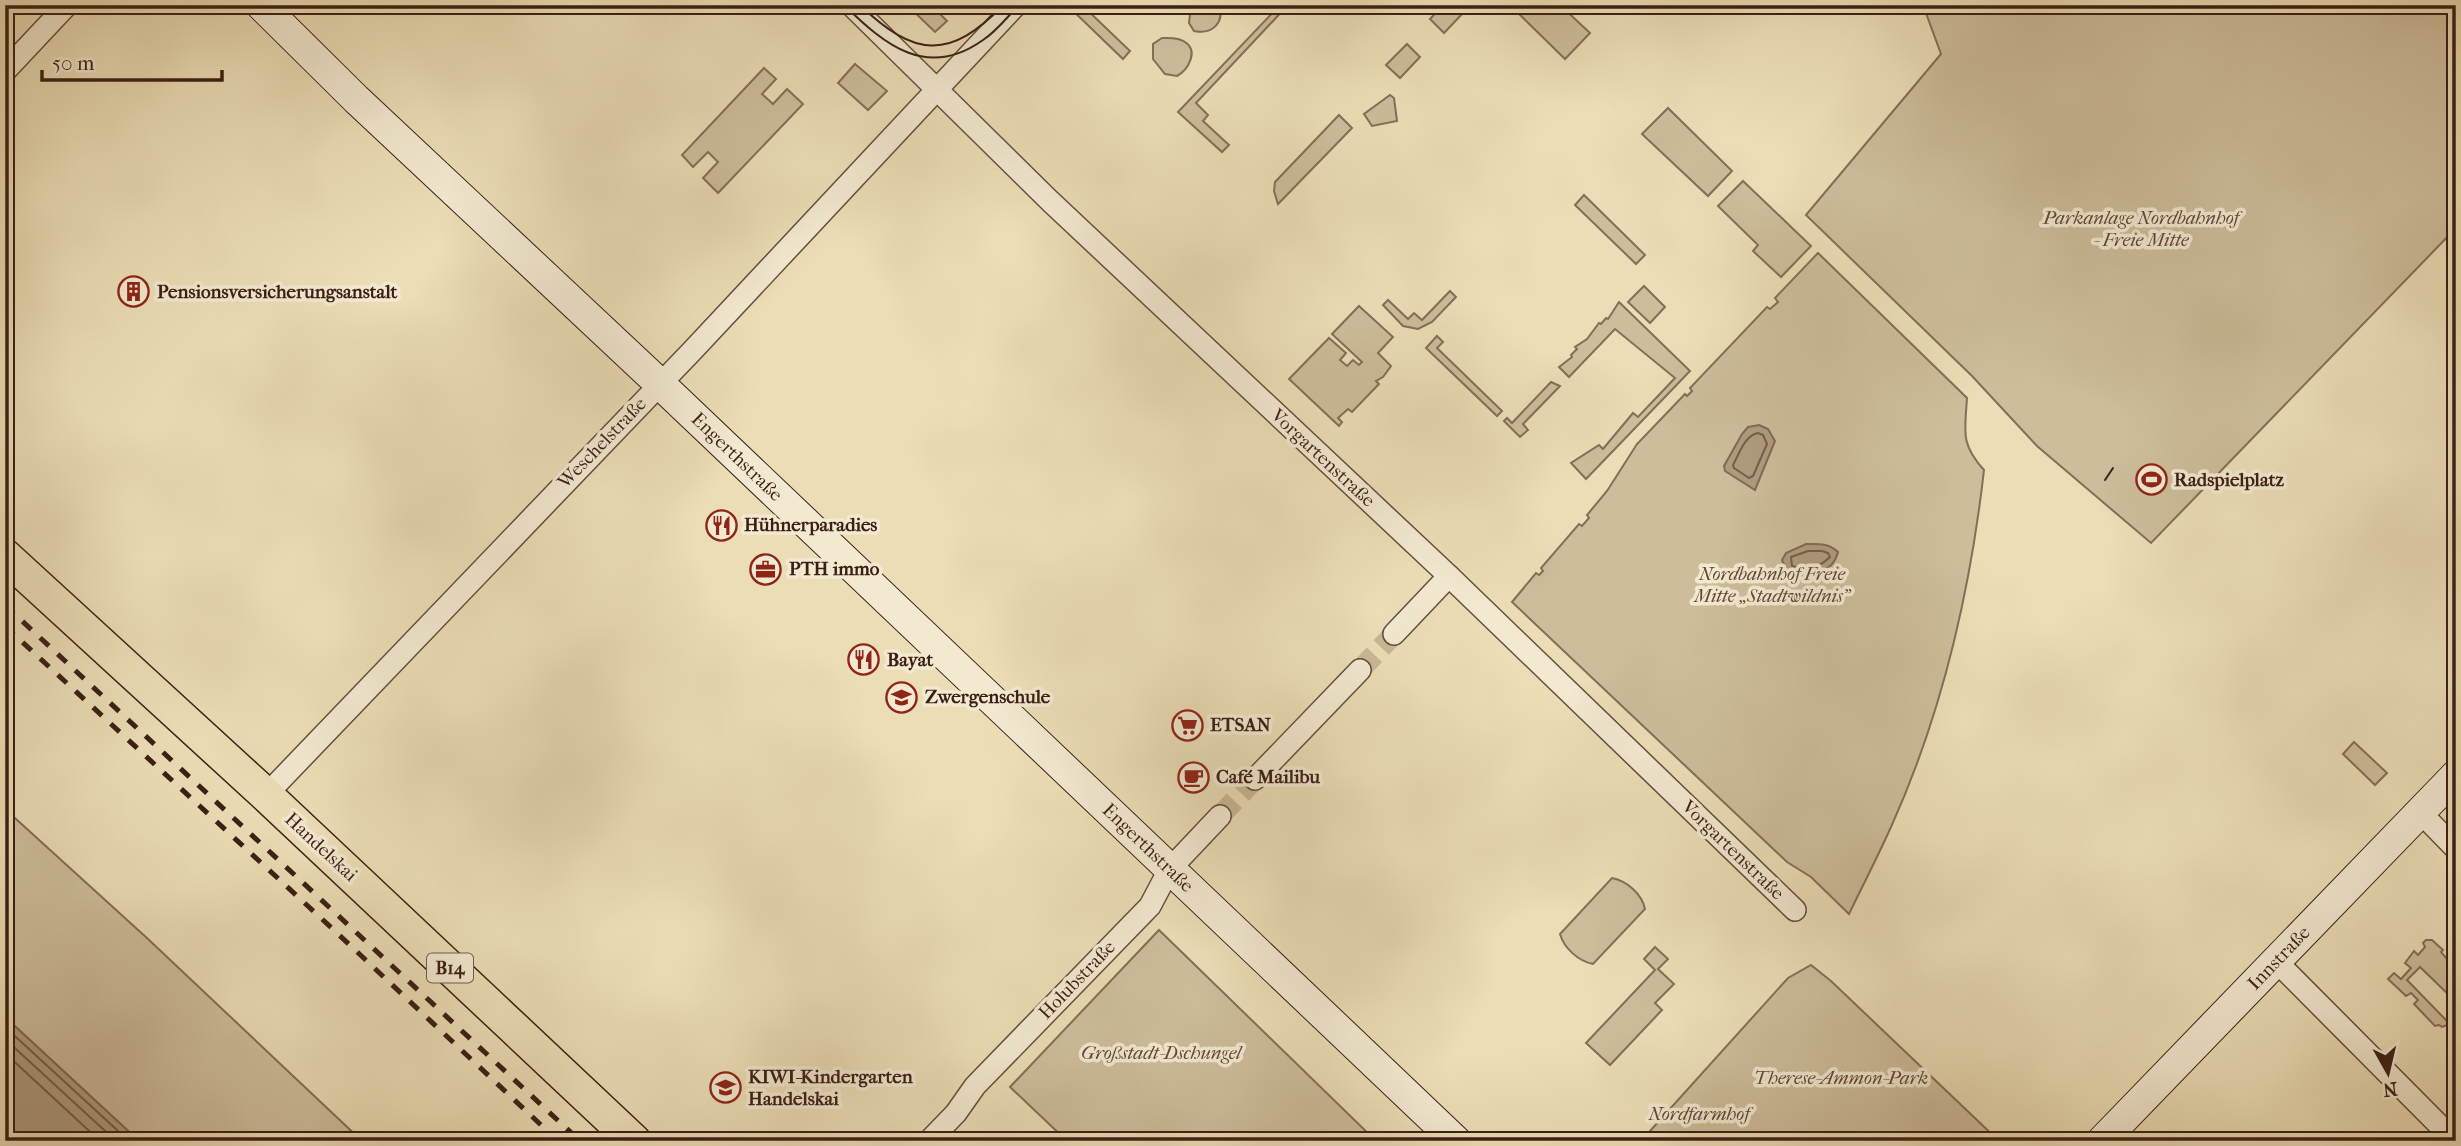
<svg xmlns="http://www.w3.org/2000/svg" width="2461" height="1146" viewBox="0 0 2461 1146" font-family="'IM FELL French Canon',serif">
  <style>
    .green { fill: #cdbd9b; stroke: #846e58; stroke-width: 2 }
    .water { fill: #af9c7f; stroke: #816a55; stroke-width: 2 }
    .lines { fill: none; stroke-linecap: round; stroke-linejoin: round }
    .shore { stroke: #755e4a; stroke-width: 2 }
    .street-tunnel { stroke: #c8b796; stroke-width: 21; stroke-dasharray: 21 10; stroke-linecap: butt }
    .street-casing { stroke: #674e3d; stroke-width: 24 }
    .secondary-casing { stroke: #3b1f15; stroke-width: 32 }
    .primary-casing { stroke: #3b1f15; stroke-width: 36 }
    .street { stroke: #f2e9d0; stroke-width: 21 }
    .secondary { stroke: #f2e9d0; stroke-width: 30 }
    .primary { stroke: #ebddb6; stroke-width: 33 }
    .tram { stroke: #3b1f15; stroke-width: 2 }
    .rail { stroke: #3b1f15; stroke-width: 5; stroke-dasharray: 12 12; stroke-linecap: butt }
    .labels { text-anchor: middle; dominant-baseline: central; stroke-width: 7; stroke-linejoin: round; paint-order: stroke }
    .shield { fill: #f2e9d0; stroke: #725c4d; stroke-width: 2 }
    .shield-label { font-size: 18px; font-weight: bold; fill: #3b1f15 }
    .park-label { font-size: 19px; font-style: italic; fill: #604636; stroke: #f2e9d0 }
    .poi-label { font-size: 19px; font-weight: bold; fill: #3b1f15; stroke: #f2e9d0; text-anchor: start }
    .street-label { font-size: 19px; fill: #3b1f15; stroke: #f2e9d0 }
  </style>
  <rect width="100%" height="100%" fill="#ebddb6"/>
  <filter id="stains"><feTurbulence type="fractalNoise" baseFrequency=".00286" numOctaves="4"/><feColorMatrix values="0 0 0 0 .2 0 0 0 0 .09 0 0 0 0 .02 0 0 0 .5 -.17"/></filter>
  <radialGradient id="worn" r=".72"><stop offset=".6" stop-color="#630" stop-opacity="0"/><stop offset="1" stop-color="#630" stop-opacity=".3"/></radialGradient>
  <g class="green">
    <path d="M907,5H931L947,21L935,32Z"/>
    <path d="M1071,5H1082L1130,51L1123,59L1069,7Z"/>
    <path d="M1191,5H1218C1226,22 1212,35 1194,31L1189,23Z"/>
    <path d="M1280,5H1288L1196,103L1208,115L1203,121L1229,145L1222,152L1178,112Z"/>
    <path d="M1443,5H1456L1464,12L1444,33L1430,19Z"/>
    <path d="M1498,5H1560L1590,33L1565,59L1513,8L1506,13Z"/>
    <path d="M1923,5H2456V228L2151,543L2037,446L1972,376L1806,215L1941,54Z"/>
    <path d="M1162,38C1169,38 1179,37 1185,42C1199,51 1188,70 1177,76L1165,74L1153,59V44Z"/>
    <path d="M1407,44L1420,57L1400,78L1386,65Z"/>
    <path d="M855,64L887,91L868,110L838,83Z"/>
    <path d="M764,68L776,79L762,94L773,104L787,89L803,104L718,193L703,178L718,162L708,152L693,167L682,155Z"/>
    <path d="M1390,95L1394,98L1397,121L1372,126L1364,114Z"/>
    <path d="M1668,108L1732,171L1708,196L1642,134Z"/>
    <path d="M1339,115L1352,128L1278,204L1274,191L1275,182Z"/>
    <path d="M1743,181L1811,246L1781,277L1753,251L1758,245L1718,206Z"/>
    <path d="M1584,195L1645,255L1636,264L1575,205Z"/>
    <path d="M1818,253L1967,398C1965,431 1960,444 1984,470C1970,593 1942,714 1891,827C1878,856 1863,885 1849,914L1811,877L1787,862L1512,602L1536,573L1539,575L1543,571L1541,568L1579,524L1582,526L1589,518L1587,515L1607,491L1637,444L1685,394L1687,396L1692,391L1690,388L1767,307L1770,309L1778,302L1775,298Z"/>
    <path d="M1644,286L1665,307L1650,323L1628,302Z"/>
    <path d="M1450,291L1456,297L1432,322L1418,329L1403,326L1383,305L1388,300L1408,319L1414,313L1422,320Z"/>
    <path d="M1619,302L1690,371L1586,479L1571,463L1599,445L1603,449L1633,413L1638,417L1675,378L1615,329L1569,377L1559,367L1572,357L1571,355L1577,349L1575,347L1587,339L1599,323L1601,324L1606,318L1608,319Z"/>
    <path d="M1359,306L1393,337L1378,353L1391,366L1383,377L1376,381L1379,384L1352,412L1348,409L1338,418L1342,422L1339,426L1289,379L1329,338L1346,353L1340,360L1347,366L1353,360L1359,365L1362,362L1332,334Z"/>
    <path d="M1437,336L1443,342L1437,348L1502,411L1497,416L1426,348Z"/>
    <path d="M1551,382L1560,386L1523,424L1528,430L1520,437L1504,421L1507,418L1512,423Z"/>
    <path d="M2354,742L2387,773L2375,785L2343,754Z"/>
    <path d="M5,809L148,939L362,1141H139L5,1017Z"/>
    <path d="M1612,878C1627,881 1642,894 1645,909L1593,964C1578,961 1564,948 1560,934Z"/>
    <path d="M1159,930L1376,1141H1067L1010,1087Z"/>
    <path d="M2426,940H2432L2443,950L2441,952L2447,959L2451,958L2456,962V1002L2420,967L2407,980L2446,1020L2456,1011V1047L2452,1044L2455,1028L2450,1024L2442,1027L2439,1025L2435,1026L2414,1004L2418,1000L2411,993L2406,996L2388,979L2394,973L2401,979L2411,968L2405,963L2414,951L2418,955L2425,947L2423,943Z"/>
    <path d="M1655,947L1668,959L1658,969L1674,984L1655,1003L1662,1010L1610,1065L1586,1043L1655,970L1644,959Z"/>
    <path d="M1811,965L1831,981L1999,1141H1641L1788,978Z"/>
  </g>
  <g class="water">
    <path d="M1759,425L1768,429L1775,441L1755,490L1725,471L1724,466L1742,434L1748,427Z"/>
    <path d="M1806,544C1819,544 1829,543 1838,552C1832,575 1812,575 1791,574L1786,569L1782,560L1786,553Z"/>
    <path d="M5,1017L139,1141H5Z"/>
  </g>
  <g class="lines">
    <g class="shore">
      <path d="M1758,433L1763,435L1767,444L1753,476L1749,478L1734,468L1733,465C1739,454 1745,435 1758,433Z"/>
      <path d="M1808,551H1822L1828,553L1830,557C1819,568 1806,571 1792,566L1791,557Z"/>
      <path d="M5,1027L129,1141"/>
      <path d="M5,1039L116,1141"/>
      <path d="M5,1053L100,1141"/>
    </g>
    <g class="street-tunnel">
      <path d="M1360,670L1394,634"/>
      <path d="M1220,816L1255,779"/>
    </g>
    <defs>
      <g id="street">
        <path d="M851,5L1050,201L1449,576L1795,910"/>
        <path d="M5,71L67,5"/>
        <path d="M1394,634L1449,576"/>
        <path d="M1255,779L1360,670"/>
        <path d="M266,795L693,350L1016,5"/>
        <path d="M2420,812L2456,849"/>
        <path d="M2276,961L2455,1141"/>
        <path d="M929,1141L956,1113L975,1086L1150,906L1169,870L1220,816"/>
      </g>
      <g id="secondary">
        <path d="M261,5L356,99L660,384L1456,1141"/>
        <path d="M2102,1141L2456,775"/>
      </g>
      <path id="primary" d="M5,556L266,795L634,1141"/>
    </defs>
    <use href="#street" class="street-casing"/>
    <use href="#secondary" class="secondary-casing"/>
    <use href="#primary" class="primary-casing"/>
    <use href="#street" class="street"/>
    <use href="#secondary" class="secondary"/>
    <use href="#primary" class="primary"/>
    <g class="tram">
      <path d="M844,5C885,45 927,80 983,40C997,31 1007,17 1019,5"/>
      <path d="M860,5C914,57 950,61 1003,5"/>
      <path d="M2105,480L2113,468"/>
    </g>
    <g class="rail">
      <path d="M5,605L580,1141"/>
      <path d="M5,626L336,932L558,1141"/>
    </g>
  </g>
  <defs>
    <symbol id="building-ring" viewBox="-11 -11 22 22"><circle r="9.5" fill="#f2e9d0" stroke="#8f2418" stroke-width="1.5"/><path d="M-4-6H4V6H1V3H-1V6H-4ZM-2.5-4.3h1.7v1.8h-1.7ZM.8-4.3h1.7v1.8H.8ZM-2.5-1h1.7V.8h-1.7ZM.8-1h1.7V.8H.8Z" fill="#8f2418"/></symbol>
    <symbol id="stadium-ring" viewBox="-11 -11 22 22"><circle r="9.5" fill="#f2e9d0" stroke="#8f2418" stroke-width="1.5"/><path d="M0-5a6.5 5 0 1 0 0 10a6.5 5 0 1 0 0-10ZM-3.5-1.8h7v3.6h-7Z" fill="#8f2418"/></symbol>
    <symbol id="restaurant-ring" viewBox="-11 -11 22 22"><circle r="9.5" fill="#f2e9d0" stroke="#8f2418" stroke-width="1.5"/><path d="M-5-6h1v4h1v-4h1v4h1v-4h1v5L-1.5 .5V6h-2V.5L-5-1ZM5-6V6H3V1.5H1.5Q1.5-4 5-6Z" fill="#8f2418"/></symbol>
    <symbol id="office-ring" viewBox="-11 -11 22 22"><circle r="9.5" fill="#f2e9d0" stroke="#8f2418" stroke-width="1.5"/><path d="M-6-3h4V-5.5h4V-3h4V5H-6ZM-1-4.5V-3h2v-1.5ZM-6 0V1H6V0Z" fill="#8f2418"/></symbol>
    <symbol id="school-ring" viewBox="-11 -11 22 22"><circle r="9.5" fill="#f2e9d0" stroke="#8f2418" stroke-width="1.5"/><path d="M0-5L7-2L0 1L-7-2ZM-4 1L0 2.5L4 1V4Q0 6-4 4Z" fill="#8f2418"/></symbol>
    <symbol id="supermarket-ring" viewBox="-11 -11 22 22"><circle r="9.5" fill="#f2e9d0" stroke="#8f2418" stroke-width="1.5"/><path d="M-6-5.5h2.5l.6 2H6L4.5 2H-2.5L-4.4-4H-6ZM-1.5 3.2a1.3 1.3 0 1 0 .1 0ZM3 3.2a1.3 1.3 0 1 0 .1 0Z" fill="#8f2418"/></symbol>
    <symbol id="cafe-ring" viewBox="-11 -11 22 22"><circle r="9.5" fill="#f2e9d0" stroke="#8f2418" stroke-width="1.5"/><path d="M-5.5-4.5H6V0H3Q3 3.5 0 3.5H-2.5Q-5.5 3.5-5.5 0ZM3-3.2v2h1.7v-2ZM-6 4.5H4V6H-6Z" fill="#8f2418"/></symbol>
  </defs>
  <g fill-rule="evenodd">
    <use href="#building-ring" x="116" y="274" width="35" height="35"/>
    <use href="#stadium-ring" x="2134" y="462" width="35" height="35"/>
    <use href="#restaurant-ring" x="704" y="508" width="35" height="35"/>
    <use href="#office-ring" x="748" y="552" width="35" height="35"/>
    <use href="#restaurant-ring" x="846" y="642" width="35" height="35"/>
    <use href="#school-ring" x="884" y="680" width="35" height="35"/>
    <use href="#supermarket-ring" x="1170" y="708" width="35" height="35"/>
    <use href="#cafe-ring" x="1176" y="760" width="35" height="35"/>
    <use href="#school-ring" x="708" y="1070" width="35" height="35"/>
  </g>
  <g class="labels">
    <rect class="shield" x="427" y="953.5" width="46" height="29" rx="5"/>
    <g class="shield-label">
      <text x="450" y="968">B14</text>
    </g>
    <g class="park-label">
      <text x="2141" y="218">Parkanlage Nordbahnhof<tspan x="2141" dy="22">- Freie Mitte</tspan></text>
      <text x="1772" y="574">Nordbahnhof Freie<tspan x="1772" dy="22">Mitte „Stadtwildnis”</tspan></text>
      <text x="1161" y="1053">Großstadt-Dschungel</text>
      <text x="1841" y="1078">Therese-Ammon-Park</text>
      <text x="1699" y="1114">Nordfarmhof</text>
    </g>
    <g class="poi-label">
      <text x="157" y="292">Pensionsversicherungsanstalt</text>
      <text x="2174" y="480">Radspielplatz</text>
      <text x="744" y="525">Hühnerparadies</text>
      <text x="789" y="569">PTH immo</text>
      <text x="887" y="660">Bayat</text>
      <text x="925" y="697">Zwergenschule</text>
      <text x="1210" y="725">ETSAN</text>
      <text x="1216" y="777">Café Mailibu</text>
      <text x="748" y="1077">KIWI-Kindergarten<tspan x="748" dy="22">Handelskai</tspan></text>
    </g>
    <g class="street-label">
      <text transform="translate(602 443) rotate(-46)">Weschelstraße</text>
      <text transform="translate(737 457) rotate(44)">Engerthstraße</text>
      <text transform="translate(1323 458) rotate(43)">Vorgartenstraße</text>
      <text transform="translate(321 847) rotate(43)">Handelskai</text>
      <text transform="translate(1148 848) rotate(44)">Engerthstraße</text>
      <text transform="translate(1733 850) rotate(44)">Vorgartenstraße</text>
      <text transform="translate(2279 958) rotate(-46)">Innstraße</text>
      <text transform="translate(1077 980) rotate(-46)">Holubstraße</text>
    </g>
  </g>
  <rect width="2461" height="1146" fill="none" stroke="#ebddb6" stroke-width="28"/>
  <rect x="7" y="7" width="2447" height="1132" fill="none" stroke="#3b1f15" stroke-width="3.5"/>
  <rect x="14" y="14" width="2433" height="1118" fill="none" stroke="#3b1f15" stroke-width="2"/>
  <g transform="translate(2388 1073) rotate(172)" stroke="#f2e9d0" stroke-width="5" paint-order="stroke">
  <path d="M0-5L12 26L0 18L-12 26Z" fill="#3b1f15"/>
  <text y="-10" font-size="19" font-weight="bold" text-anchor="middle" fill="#3b1f15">N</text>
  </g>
  <path d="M42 70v10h180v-10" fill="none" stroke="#3b1f15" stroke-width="3.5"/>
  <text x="52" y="70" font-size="21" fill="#3b1f15" stroke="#f2e9d0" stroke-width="5" paint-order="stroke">50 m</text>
  <rect width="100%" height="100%" filter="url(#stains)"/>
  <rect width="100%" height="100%" fill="url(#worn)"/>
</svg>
